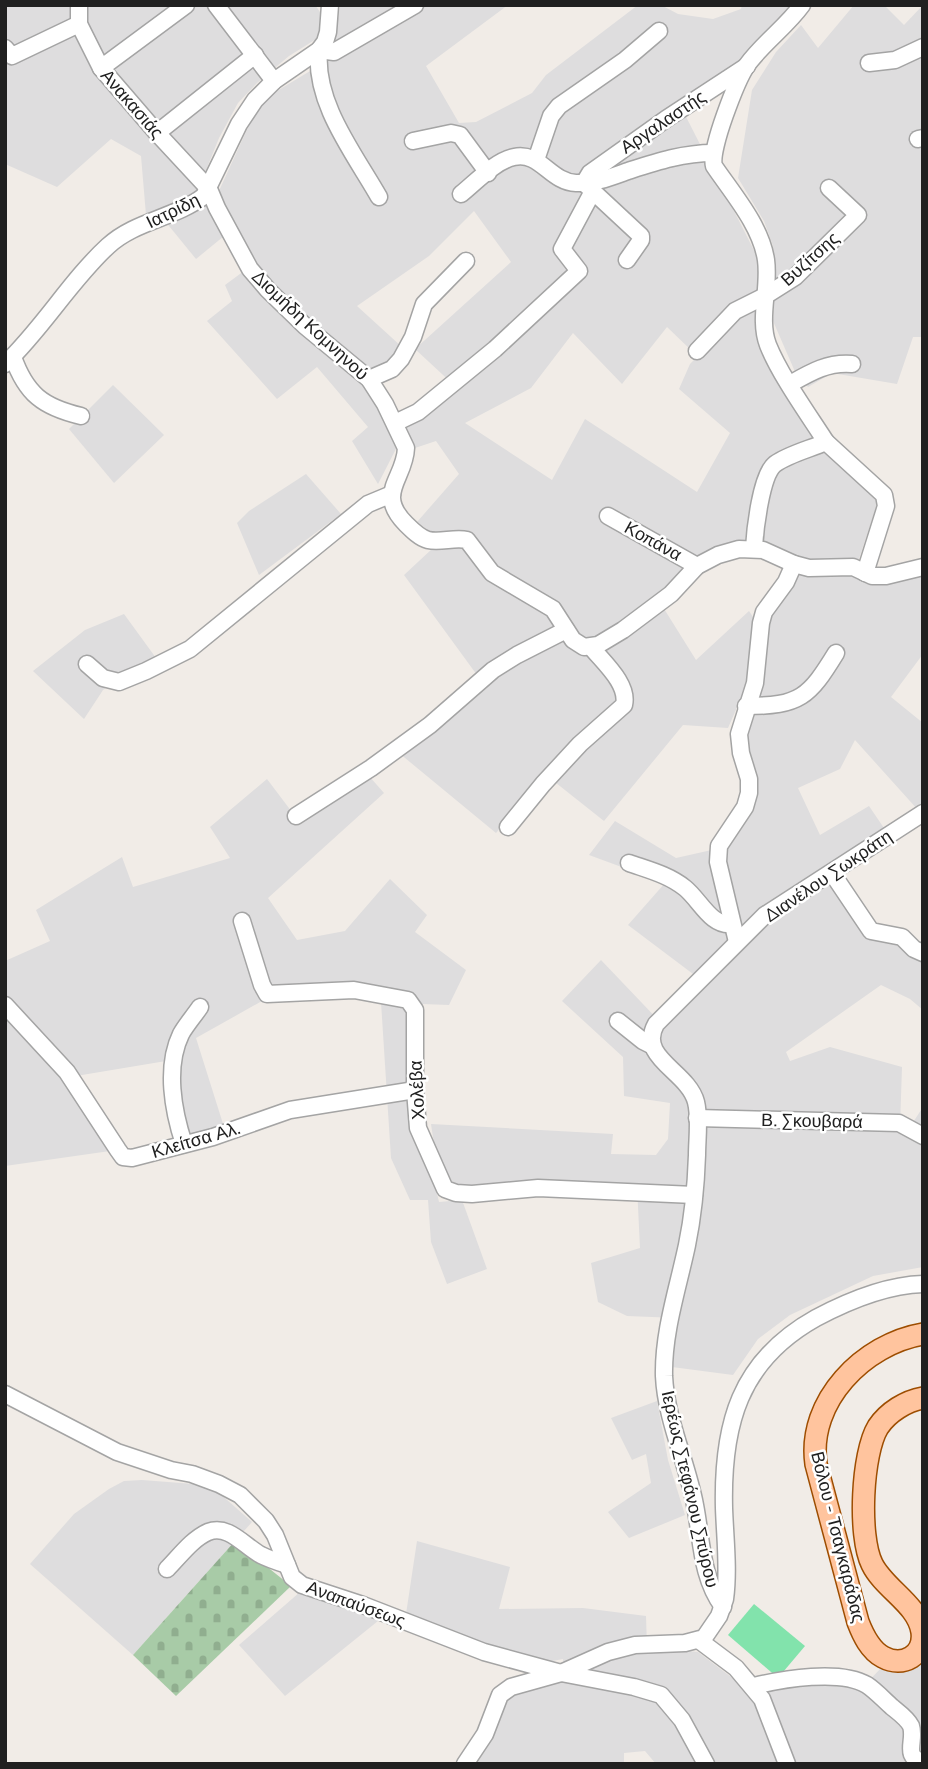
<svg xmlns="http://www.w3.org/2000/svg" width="928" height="1769" viewBox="0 0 928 1769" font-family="'Nunito Sans',sans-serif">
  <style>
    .residential { fill: #deddde }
    .cemetery { fill: url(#cemetery-stones) }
    .pitch { fill: #82e3ac }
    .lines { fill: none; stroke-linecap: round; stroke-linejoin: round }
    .minor-casing { stroke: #a4a4a4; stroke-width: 19 }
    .major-casing { stroke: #9d4d00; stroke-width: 24 }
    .minor { stroke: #fff; stroke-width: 16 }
    .major { stroke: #ffc49e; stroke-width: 21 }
    .labels { text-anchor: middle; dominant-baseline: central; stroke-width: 5; stroke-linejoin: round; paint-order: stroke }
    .street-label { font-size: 18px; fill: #202020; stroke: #fff }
  </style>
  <defs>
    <pattern id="cemetery-stones" width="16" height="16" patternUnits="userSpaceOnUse" patternTransform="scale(1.75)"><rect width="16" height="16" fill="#a8cba7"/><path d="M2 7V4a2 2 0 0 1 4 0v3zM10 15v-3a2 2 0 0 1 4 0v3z" fill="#90ae8f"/></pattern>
  </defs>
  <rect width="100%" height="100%" fill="#f1ece7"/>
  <g class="residential">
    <path d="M5,5H315L326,20L321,36L289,56L257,83L238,103L219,138L198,190L191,195L146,215L141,156L111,139L57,187L5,164Z"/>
    <path d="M340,5H508L426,66L459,123L476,122L532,93L546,75L638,5H661L678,14L713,19L741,9L742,5H792L743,60L679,103L761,264L760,294L692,351L667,327L622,384L573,333L531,388L465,423L552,480L585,419L697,492L730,433L679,389L690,364L738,315L756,309L761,339L776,369L879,498L858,562L815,563L793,559L765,543L741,542L698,557L656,596L696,660L749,611L753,617L751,660L746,687L728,728L683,725L604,821L546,775L496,833L399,753L477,675L404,575L447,535L429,531L417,522L459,474L436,441L415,448L401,425L456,387L415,349L511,262L474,211L429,256L357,306L402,347L391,363L370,370L332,340L279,293L262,273L243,246L218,193L255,112L272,94L340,53L335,40Z"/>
    <path d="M854,5H884L904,25L923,5V337H913L897,384L832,373L808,387L796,374L773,321L775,271L773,246L764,221L738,178L752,90L776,52L801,25L818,48Z"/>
    <path d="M207,201L224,236L196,259L165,221Z"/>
    <path d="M244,271L372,392L398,445L378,484L352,441L368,427L317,367L277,399L207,321L232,301L225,285Z"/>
    <path d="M113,385L164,435L114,483L69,429Z"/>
    <path d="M306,474L341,514L259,575L237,523L249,511Z"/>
    <path d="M795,573H923V654L891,697L923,723V807L918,810L855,740L840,769L798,788L820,835L869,806L886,831L748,919L697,977L628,925L665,883L589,855L615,821L676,858L725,847L748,815L744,733L768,621Z"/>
    <path d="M124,614L156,658L118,678L103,690L84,719L33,671L85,630Z"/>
    <path d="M369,776L384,793L268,898L297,940L345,931L390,879L427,915L415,932L466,970L449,1005L422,1004L400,993L270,988L262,1001L196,1038L224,1127L186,1138L179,1111L178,1059L64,1078L110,1151L5,1166V1016L21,1010L5,994V961L50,941L36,910L122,857L133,887L230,858L210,827L267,779L301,824L316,809Z"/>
    <path d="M831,879L863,926L901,941L912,957L923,948V1010L910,999L881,985L786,1052L790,1061L830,1047L902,1067L900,1127L908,1130L923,1107V1267L873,1276L790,1315L758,1339L733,1375L672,1367L677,1318L627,1316L598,1302L591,1263L640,1248L637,1186L472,1187L456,1184L446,1177L434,1144L431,1124L613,1134L611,1154L656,1155L668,1139L670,1103L624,1096L623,1057L562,1001L601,960L663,1025L768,918Z"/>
    <path d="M381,1002L407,1003L412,1081L439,1202L462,1200L487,1269L447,1284L431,1242L428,1200H410L391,1158Z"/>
    <path d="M657,1401L668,1460L685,1515L629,1538L608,1512L651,1483L646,1454L632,1460L611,1418Z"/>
    <path d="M142,1480L194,1484L218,1492L252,1522L133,1655L30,1564L74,1514L109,1489L124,1481Z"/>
    <path d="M417,1541L510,1567L499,1609L583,1608L646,1616L647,1647L698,1652L739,1683L762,1714L780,1764H656L645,1751L624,1753V1764H471L505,1698L520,1689L565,1681L563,1659L547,1662L518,1657L406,1614Z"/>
    <path d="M300,1592L336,1601L378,1621L285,1696L239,1645Z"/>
    <path d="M922,1662L923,1764H792L764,1690L827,1682L861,1689L883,1666L908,1668Z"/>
  </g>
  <path class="cemetery" d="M235,1541L291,1586L176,1696L133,1655Z"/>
  <path class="pitch" d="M754,1604L805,1646L778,1678L728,1635Z"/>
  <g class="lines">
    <defs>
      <g id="minor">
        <path d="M79,5V24L101,68L157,133L209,189L217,208L250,269L268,290L305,326L369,379L385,404L406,448C405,479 375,493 406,524C412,530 420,538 428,540C441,543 454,537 467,540L492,573L553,609L573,640L584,647L598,645L623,630L671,594L697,566L718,555L739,549L763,550L794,564L809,568L853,567L872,576H886L923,567"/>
        <path d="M216,5L274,81"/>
        <path d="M5,48L12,56L79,24"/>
        <path d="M869,63L895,60L923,47"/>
        <path d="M101,68L186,5"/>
        <path d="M157,133L255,55"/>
        <path d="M918,139L923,138"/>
        <path d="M413,141L451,133L460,135L488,173"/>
        <path d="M536,160L551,116L559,106L625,60L659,31"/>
        <path d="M461,194C476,182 495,161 514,157C540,151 550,182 576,183C594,184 611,177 628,171C656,162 683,153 713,153"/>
        <path d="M379,197C354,153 314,103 319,50L334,52L415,5"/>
        <path d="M627,260L641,240V236L584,183L590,173L666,119L747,66"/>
        <path d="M697,351L735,311L765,296L795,277L858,215L829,188"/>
        <path d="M13,357C26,394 43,407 81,416"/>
        <path d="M5,364C43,328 70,281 108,246C135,221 175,218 204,196L239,124L255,100L274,81L319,50L325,42L328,32L330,5"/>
        <path d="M369,379L392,369L401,359L413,337L424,304L466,261"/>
        <path d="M790,384C811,372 828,362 852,364"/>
        <path d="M395,423L418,412L495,349L579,271L562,249L593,191"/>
        <path d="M826,442L884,495L886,506L865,573"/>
        <path d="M608,516L697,566"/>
        <path d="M754,548C755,530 761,475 775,464C789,454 810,449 826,442C808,414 780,375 768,345C758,319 770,288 766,260C761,226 733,194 714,166C709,150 737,80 747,65C763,43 786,27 802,5"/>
        <path d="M87,664L103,678L119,682L146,671L190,649L368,504L392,494"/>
        <path d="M746,706C800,706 809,697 836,653"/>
        <path d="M296,816L371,768L430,725L493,670L517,655L566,630"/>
        <path d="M508,827L543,784L580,744L624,705C629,684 603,662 591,647"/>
        <path d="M629,863C649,870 669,875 685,888C700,900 711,927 732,924"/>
        <path d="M832,873L871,931L902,937L914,949L923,953"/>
        <path d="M242,921L262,985L267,994L354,990L408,1000L415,1010V1090L418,1128L445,1189L456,1193L472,1194L538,1188L694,1195"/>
        <path d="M737,942L718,862L719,846L745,807L749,793V779L741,753L739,734L755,683L761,623L764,612L786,582L794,564"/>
        <path d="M5,1005L67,1072L118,1150L123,1157L132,1158L213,1137L290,1110L415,1090"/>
        <path d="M618,1021L643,1041L651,1045"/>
        <path d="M697,1118L899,1123L923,1136"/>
        <path d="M184,1144C173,1111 165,1067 181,1034C186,1025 194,1016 200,1007"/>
        <path d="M5,1394L117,1452L171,1470L192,1474L219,1484L240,1495L266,1521L275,1535L292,1577L302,1585L363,1605L484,1652L561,1673L634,1687L661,1695L682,1720L706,1764"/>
        <path d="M167,1569C179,1557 192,1539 208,1532C229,1524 244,1546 261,1555C269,1559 278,1562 287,1565"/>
        <path d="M723,1607C701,1577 702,1541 695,1505C687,1462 666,1420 664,1376C663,1332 678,1288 687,1245C693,1216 696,1185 697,1155C697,1139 700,1118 696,1102C688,1071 637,1058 656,1024L765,915L923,813"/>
        <path d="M700,1641L736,1668L762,1699L787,1764"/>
        <path d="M754,1686C783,1679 840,1669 867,1685C876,1691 884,1700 892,1707C898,1712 907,1718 911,1726C916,1741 902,1757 923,1762"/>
        <path d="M465,1764L485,1734L500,1695L511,1687L561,1673L608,1652L635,1645L685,1643L704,1638L719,1616L725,1599C729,1570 725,1538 724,1508C722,1425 739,1361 816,1318C848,1301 887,1285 923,1284"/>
      </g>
      <path id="major" d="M923,1334C864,1344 807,1401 816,1464L858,1622C863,1635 870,1650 883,1657C903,1668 925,1655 922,1632C918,1604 884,1589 872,1564C858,1536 862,1453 878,1427C888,1412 906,1401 923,1398"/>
    </defs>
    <use href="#minor" class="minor-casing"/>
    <use href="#major" class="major-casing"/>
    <use href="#minor" class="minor"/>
    <use href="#major" class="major"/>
  </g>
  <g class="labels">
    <g class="street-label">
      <text transform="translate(132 104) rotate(49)">Ανακασιάς</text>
      <text transform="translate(663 122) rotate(-34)">Αργαλαστής</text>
      <text transform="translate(173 211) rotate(-26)">Ιατρίδη</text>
      <text transform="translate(810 259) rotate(-42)">Βυζίτσης</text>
      <text transform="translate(310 325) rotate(43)">Διομήδη Κομνηνού</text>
      <text transform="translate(653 541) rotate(29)">Κοπάνα</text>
      <text transform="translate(828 876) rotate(-34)">Διανέλου Σωκράτη</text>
      <text transform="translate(417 1090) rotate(-93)">Χολέβα</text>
      <text transform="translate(812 1121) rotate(1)">Β. Σκουβαρά</text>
      <text transform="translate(196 1140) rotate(-16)">Κλείτσα Αλ.</text>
      <text transform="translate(690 1489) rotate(77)">Ιερέως Στεφάνου Σπύρου</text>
      <text transform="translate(838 1537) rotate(76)">Βόλου - Τσαγκαράδας</text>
      <text transform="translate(356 1604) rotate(20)">Αναπαύσεως</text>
    </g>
  </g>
  <rect width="928" height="1769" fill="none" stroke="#202020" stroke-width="14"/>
</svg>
